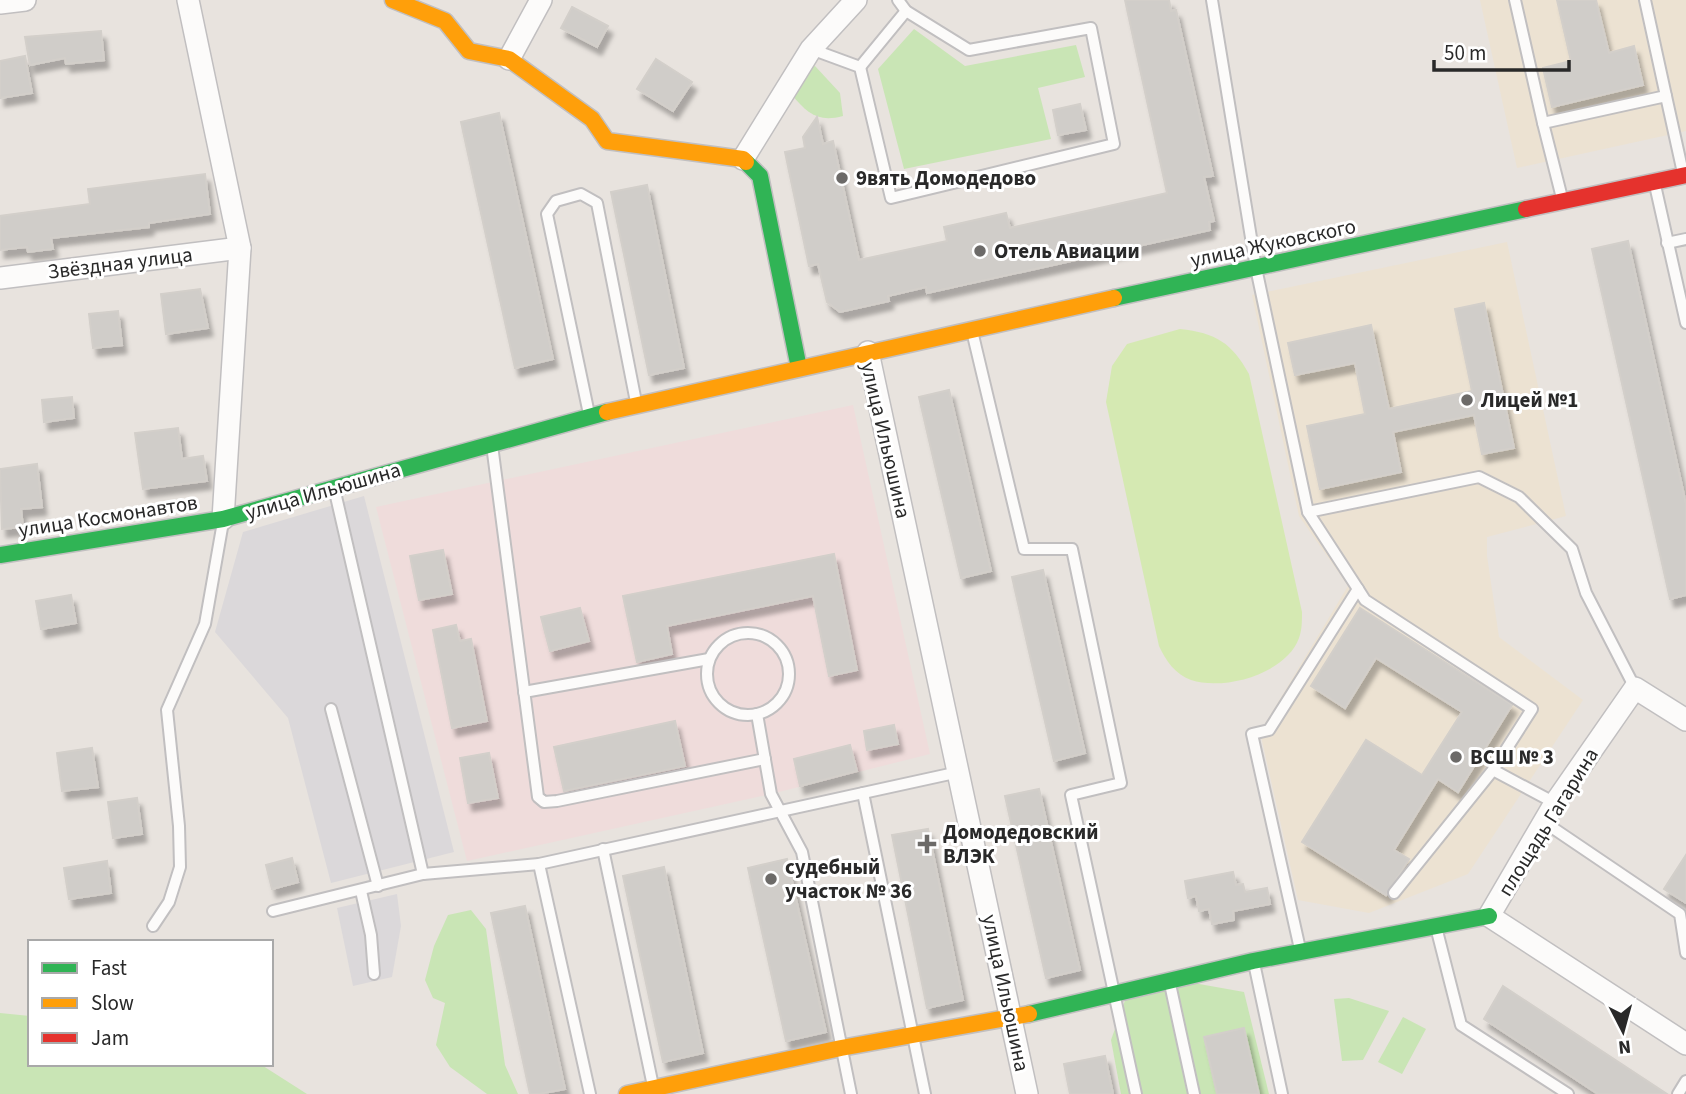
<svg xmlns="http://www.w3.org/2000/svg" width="1686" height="1094" viewBox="0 0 1686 1094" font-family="'Source Sans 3',sans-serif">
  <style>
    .industrial { fill: #dbd8da }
    .education { fill: #ece2d2 }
    .medical { fill: #efdcdb }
    .green { fill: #c9e5b5 }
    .pitch { fill: #d5e9b2 }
    .building { fill: #d0cdc9; stroke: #d3cfca; stroke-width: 2; filter: url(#shadow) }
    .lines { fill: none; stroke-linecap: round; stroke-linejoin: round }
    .lane-casing { stroke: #c1bfc0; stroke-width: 14 }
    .street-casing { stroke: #c1bfc0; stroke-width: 24 }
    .fast-casing { stroke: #c1bfc0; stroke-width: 19 }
    .slow-casing { stroke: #c1bfc0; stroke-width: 19 }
    .jam-casing { stroke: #c1bfc0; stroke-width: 19 }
    .lane { stroke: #fcfbfa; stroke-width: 10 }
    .street { stroke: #fcfbfa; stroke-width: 21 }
    .fast { stroke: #30b455; stroke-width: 16 }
    .slow { stroke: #ff9f0a; stroke-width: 16 }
    .jam { stroke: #e5322d; stroke-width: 16 }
    .poi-dot { fill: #6c6a68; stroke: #fff; stroke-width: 2.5 }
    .labels { text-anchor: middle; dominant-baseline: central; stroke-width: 6; stroke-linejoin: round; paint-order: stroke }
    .poi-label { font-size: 21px; font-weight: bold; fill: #292929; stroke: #fff; text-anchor: start }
    .street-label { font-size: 21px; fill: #292929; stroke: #fff }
  </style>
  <defs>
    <filter id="shadow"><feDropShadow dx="4.5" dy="8" stdDeviation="2" flood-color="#0004"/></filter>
  </defs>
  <rect width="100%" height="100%" fill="#e8e3de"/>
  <g class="industrial">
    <path d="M364,496L454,852L331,883L288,718L215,632L243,532Z"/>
    <path d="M397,894L401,926L392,977L353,986L337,908Z"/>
  </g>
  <g class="education">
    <path d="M1480,0H1686V131L1517,168Z"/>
    <path d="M1507,242L1566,516L1487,537V556L1499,637L1583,700L1468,874L1369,913L1298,900L1260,732L1348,586L1299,516L1252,295Z"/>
  </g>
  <path class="medical" d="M853,405L930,754L771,794L467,861L376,507Z"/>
  <g class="green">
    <path d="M914,29L965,66L1076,45L1085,77L1038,88L1051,139L904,169L878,69Z"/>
    <path d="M815,66L840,93L843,116C818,123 807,113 791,94L806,68Z"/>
    <path d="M471,910L486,929L505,1065L518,1094H487L450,1067L436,1045L445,1003L433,998L425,980L434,946L448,915Z"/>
    <path d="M1188,982L1244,992L1269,1094H1121L1111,1040L1127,995Z"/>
    <path d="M1349,998L1389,1011L1363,1060L1342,1061L1334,999Z"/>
    <path d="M0,1013L30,1016V1064H260L307,1094H0Z"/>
    <path d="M1403,1017L1426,1029L1402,1074L1378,1062Z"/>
  </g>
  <path class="pitch" d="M1180,329C1216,333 1232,343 1249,374L1302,612C1302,621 1302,630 1299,638C1286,674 1224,691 1191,680C1175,674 1166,661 1159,646L1106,402L1112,366L1127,344Z"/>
  <g class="building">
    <path d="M1125,0H1169L1171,11L1176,10L1213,176L1204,177L1214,221L1209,222L1210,230L927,293L926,287L888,296L889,301L840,312L827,302L818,264L809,266L785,152L805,148L803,137L817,117L823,144L833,141L859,260L947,241L944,227L1006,213L1010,228L1167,193Z"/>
    <path d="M1557,0H1596L1609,53L1634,46L1643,85L1552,107L1543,68L1571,61Z"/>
    <path d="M572,7L608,26L597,47L561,28Z"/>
    <path d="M101,31L104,60L66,64L65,58L30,65L25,37Z"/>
    <path d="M25,56L32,93L0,98V61Z"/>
    <path d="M656,59L692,82L673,111L637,89Z"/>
    <path d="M1080,104L1086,130L1058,135L1053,110Z"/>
    <path d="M499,113L553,359L515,368L461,122Z"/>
    <path d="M205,174L210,214L149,223V227L51,238L53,249L28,252L27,247L0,250V216L90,204L88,189Z"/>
    <path d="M647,185L684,368L649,375L611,192Z"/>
    <path d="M1628,241L1686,504V595L1670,599L1592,249Z"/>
    <path d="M200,289L208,328L166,334L161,294Z"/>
    <path d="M1484,303L1514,448L1482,454L1474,415L1393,432L1401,472L1320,489L1307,426L1365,414L1355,363L1295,375L1288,343L1371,325L1389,409L1472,391L1455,309Z"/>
    <path d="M118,311L122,345L93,348L89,314Z"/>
    <path d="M949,390L991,571L961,578L919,397Z"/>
    <path d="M72,397L74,418L44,422L42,400Z"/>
    <path d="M178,428L182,459L203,456L207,481L143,489L135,433Z"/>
    <path d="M37,464L42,507L21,509L23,527L2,529L0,469Z"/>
    <path d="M443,550L452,594L419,600L410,556Z"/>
    <path d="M834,554L857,670L829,676L813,596L667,626L672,654L637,662L623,596Z"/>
    <path d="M1043,570L1085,753L1054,761L1012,577Z"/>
    <path d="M71,595L76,623L41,629L36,601Z"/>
    <path d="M580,608L589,641L550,651L541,617Z"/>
    <path d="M1360,608L1512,705L1458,792L1438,779L1394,850L1409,859L1386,895L1302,842L1366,740L1422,775L1462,712L1376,658L1345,708L1311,686Z"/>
    <path d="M456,625L460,641L471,639L487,721L452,728L433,630Z"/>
    <path d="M675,721L685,766L564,791L554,747Z"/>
    <path d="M894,725L898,744L867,750L864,731Z"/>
    <path d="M850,745L857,771L800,786L794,759Z"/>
    <path d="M92,748L98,787L62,791L57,753Z"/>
    <path d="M489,753L498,798L468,803L460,758Z"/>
    <path d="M1039,789L1080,970L1046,978L1005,796Z"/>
    <path d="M137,798L142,834L113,838L108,802Z"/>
    <path d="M928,829L963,1000L927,1008L892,835Z"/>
    <path d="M1686,855V903L1664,889Z"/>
    <path d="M292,858L298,882L272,889L266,865Z"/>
    <path d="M787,859L826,1032L786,1041L748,868Z"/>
    <path d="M107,861L111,893L69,899L64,868Z"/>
    <path d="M664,867L703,1053L663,1062L623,876Z"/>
    <path d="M1233,872L1236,885L1243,884L1245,892L1267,888L1270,904L1233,911L1234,920L1212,924L1209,909L1199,911L1196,896L1188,898L1185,881Z"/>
    <path d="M525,906L565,1089L539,1094H530L491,913Z"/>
    <path d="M1503,986L1667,1094H1598L1484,1019Z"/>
    <path d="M1244,1028L1259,1094H1217L1204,1037Z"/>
    <path d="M1105,1056L1113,1094H1070L1064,1064Z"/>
  </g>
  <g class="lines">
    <defs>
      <g id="lane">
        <path d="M1212,0L1256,268L1308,512L1358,589L1269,730L1252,734L1300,949"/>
        <path d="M1515,0L1543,123"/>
        <path d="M1645,0L1666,96"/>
        <path d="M811,49L860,67L891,198L1114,144L1091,28L969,50L906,11L898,0"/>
        <path d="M860,67L906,11"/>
        <path d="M1655,185L1686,323"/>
        <path d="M1562,198L1543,123L1666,96L1683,173"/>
        <path d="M1667,243L1686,239"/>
        <path d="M972,331L1024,549H1072L1121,783L1071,795L1136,1094"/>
        <path d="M589,414L547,214L556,201L581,194L597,203L636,402"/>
        <path d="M492,445L538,797L544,802L557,801L765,759"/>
        <path d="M335,492L423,874"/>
        <path d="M1308,512L1479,477L1519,497L1572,549L1586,593L1635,688"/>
        <path d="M1358,589L1365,600L1532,709L1493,770L1555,803"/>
        <circle cx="748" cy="674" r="41"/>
        <path d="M524,692L709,659"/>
        <path d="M331,709L378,886"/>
        <path d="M757,714L771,794L802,852L851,1094"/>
        <path d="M863,793L925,1094"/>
        <path d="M1544,822L1680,914L1686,953"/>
        <path d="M603,849L653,1086"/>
        <path d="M539,864L590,1094"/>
        <path d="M361,891L371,935L374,974"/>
        <path d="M1394,893L1493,770"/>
        <path d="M273,911L423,874L539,864L959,772"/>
        <path d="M153,926L169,902L180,867L179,826L167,710L205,624L223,522"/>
        <path d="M1436,927L1461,1025L1568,1094"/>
        <path d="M1254,963L1282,1094"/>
        <path d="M1170,984L1194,1094"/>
        <path d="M1678,1094L1686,1081"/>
      </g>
      <g id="street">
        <path d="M188,0L240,248L223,519"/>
        <path d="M0,3L25,0"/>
        <path d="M509,59L541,0"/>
        <path d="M743,159L811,49L856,0"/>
        <path d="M0,278L240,248"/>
        <path d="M868,352L1027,1094"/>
        <path d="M1686,720L1635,688L1555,803L1489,916L1686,1044"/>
      </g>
      <g id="fast">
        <path d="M746,162L760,176L799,368"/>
        <path d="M1114,298L1526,209"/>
        <path d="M0,555L223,519L607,412"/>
        <path d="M1029,1014L1253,961L1489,916"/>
      </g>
      <g id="slow">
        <path d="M393,0L445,21L469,51L509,59L592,119L607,141L743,159L746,162"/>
        <path d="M607,412L1114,298"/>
        <path d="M627,1094L841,1048L1029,1014"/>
      </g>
      <path id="jam" d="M1526,209L1686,175"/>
    </defs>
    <use href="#lane" class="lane-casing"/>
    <use href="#street" class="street-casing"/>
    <use href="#fast" class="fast-casing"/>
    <use href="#slow" class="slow-casing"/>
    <use href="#jam" class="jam-casing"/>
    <use href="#lane" class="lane"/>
    <use href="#street" class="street"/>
    <use href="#fast" class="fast"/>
    <use href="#slow" class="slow"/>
    <use href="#jam" class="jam"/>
  </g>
  <g class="poi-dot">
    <circle cx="842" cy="178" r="7"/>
    <circle cx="980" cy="251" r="7"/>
    <circle cx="1467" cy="400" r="7"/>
    <circle cx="1456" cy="757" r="7"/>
    <path d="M923.5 833.5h7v7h7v7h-7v7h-7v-7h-7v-7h7z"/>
    <circle cx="771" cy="879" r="7"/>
  </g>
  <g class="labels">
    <g class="poi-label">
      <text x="856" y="178">9вять Домодедово</text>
      <text x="994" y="251">Отель Авиации</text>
      <text x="1481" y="400">Лицей №1</text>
      <text x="1470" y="757">ВСШ № 3</text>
      <text x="943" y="832">Домодедовский<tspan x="943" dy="24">ВЛЭК</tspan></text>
      <text x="785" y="867">судебный<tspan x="785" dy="24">участок № 36</tspan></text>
    </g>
    <g class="street-label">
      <text transform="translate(1273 243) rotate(-12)">улица Жуковского</text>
      <text transform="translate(120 263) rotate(-7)">Звёздная улица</text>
      <text transform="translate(886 440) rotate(77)">улица Ильюшина</text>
      <text transform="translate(323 491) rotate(-16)">улица Ильюшина</text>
      <text transform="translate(108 516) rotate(-9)">улица Космонавтов</text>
      <text transform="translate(1548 822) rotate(-58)">площадь Гагарина</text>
      <text transform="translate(1006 993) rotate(78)">улица Ильюшина</text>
    </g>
  </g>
  <rect x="28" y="940" width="245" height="126" fill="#ffffff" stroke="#a9a9a9" stroke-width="2"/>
  <rect x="42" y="963" width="35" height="10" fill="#30b455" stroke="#a9a9a9" stroke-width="2"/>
  <text x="91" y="975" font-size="21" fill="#292929">Fast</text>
  <rect x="42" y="998" width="35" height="10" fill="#ff9f0a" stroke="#a9a9a9" stroke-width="2"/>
  <text x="91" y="1010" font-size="21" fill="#292929">Slow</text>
  <rect x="42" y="1033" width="35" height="10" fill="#e5322d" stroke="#a9a9a9" stroke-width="2"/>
  <text x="91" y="1045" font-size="21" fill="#292929">Jam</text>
  <g transform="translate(1623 1031) rotate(174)" stroke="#ffffff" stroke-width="5" paint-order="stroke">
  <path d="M0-5L12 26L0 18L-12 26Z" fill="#292929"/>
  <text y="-10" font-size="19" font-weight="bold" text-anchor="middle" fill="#292929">N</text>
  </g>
  <path d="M1434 60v10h135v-10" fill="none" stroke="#292929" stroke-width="3.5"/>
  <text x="1444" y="60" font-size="21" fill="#292929" stroke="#ffffff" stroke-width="5" paint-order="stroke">50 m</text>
</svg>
